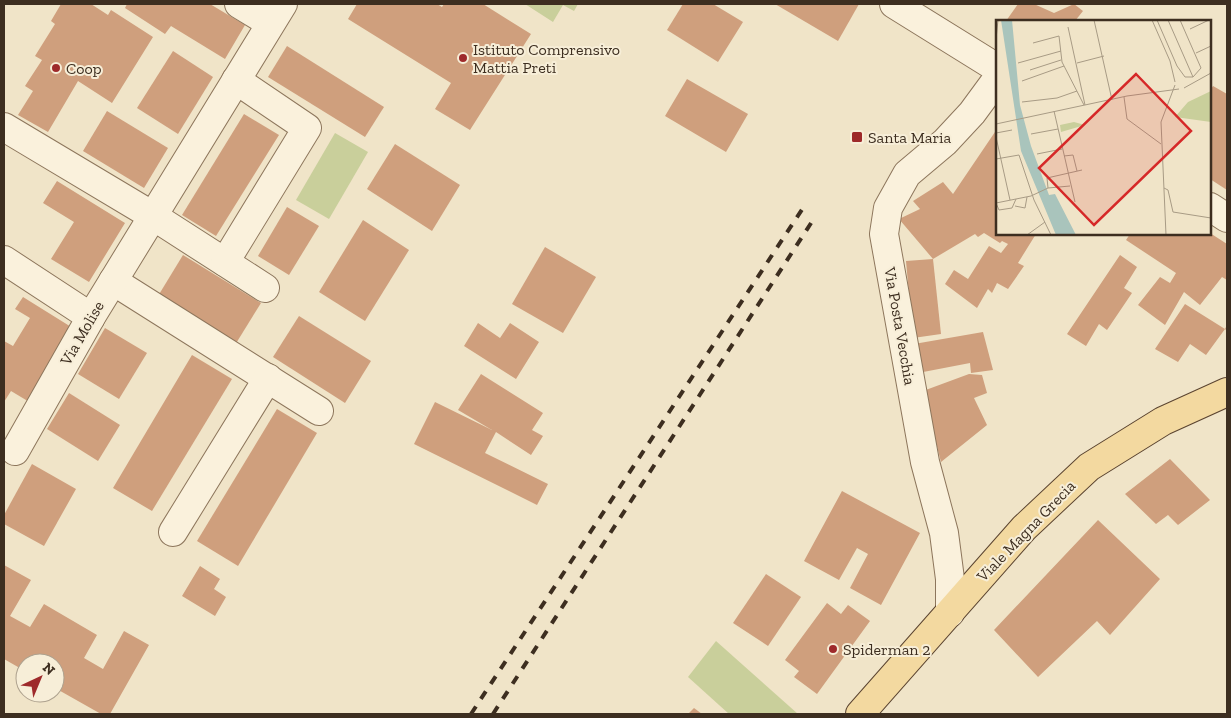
<svg xmlns="http://www.w3.org/2000/svg" width="1231" height="718" viewBox="0 0 1231 718" font-family="'Zilla Slab',serif">
  <style>
    .green { fill: #c9cf9b }
    .building { fill: #cf9f7d }
    .lines { fill: none; stroke-linecap: round; stroke-linejoin: round }
    .minor-casing { stroke: #8d765c; stroke-width: 30 }
    .major-casing { stroke: #5b4430; stroke-width: 30 }
    .minor { stroke: #faf1dc; stroke-width: 28 }
    .major { stroke: #f3d9a0; stroke-width: 28 }
    .rail { stroke: #3d2e20; stroke-width: 4; stroke-dasharray: 9 9; stroke-linecap: butt }
    .poi-dot { fill: #9e2a2b; stroke: #f7eed8; stroke-width: 2 }
    .labels { text-anchor: middle; dominant-baseline: central; stroke-width: 4; stroke-linejoin: round; paint-order: stroke }
    .poi-label { font-size: 16px; fill: #3d2e20; stroke: #f7eed8; text-anchor: start }
    .street-label { font-size: 16px; fill: #3d2e20; stroke: #f7eed8 }
    .inset-road { fill: none; stroke: #a89b85; stroke-width: 1 }
    .view { fill: #d62828; fill-opacity: 0.15; stroke: #d62828; stroke-width: 2.5 }
    .inset-edge { fill: none; stroke: #3d2e20; stroke-width: 2.5 }
  </style>
  <rect width="100%" height="100%" fill="#f0e4c8"/>
  <g class="green">
    <path d="M525,4H578L574,11L563,5L553,22Z"/>
    <path d="M335,133L368,152L329,219L296,200Z"/>
    <path d="M716,641L798,714H729L688,677Z"/>
  </g>
  <g class="building">
    <path d="M61,4H91L108,15L111,10L153,37L112,103L78,81L48,132L18,115L33,91L25,86L42,60L35,56L55,24L51,21Z"/>
    <path d="M127,4H210L245,25L225,59L171,26L165,34L125,8Z"/>
    <path d="M357,4H437L442,7L444,4H483L531,34L470,130L435,109L451,83L348,19Z"/>
    <path d="M683,4H713L743,22L718,62L667,30Z"/>
    <path d="M775,4H859L838,41Z"/>
    <path d="M1018,4H1034L1054,13L1074,4L1083,11L1075,21H1006Z"/>
    <path d="M287,46L384,107L365,137L268,77Z"/>
    <path d="M173,51L213,77L178,134L137,108Z"/>
    <path d="M687,79L748,114L726,152L665,116Z"/>
    <path d="M1213,86L1227,94V190L1210,179V91Z"/>
    <path d="M107,111L168,148L144,188L83,151Z"/>
    <path d="M244,114L279,135L216,236L182,215Z"/>
    <path d="M997,129V234H1036L1018,263L1024,266L1008,289L997,283L992,293L988,289L977,308L945,284L954,270L968,279L989,246L1001,253L1008,244L1002,241L1000,243L984,233L978,237L975,234L933,259L899,219L920,209L913,201L943,182L953,194Z"/>
    <path d="M395,144L460,185L432,231L367,189Z"/>
    <path d="M57,181L125,223L89,282L51,259L74,222L43,203Z"/>
    <path d="M287,207L319,226L289,275L258,256Z"/>
    <path d="M363,220L409,250L365,321L319,292Z"/>
    <path d="M1210,233L1227,244V280L1222,277L1200,305L1184,292L1165,325L1138,305L1160,277L1170,283L1176,273L1126,240L1130,234Z"/>
    <path d="M545,247L596,277L563,333L512,304Z"/>
    <path d="M183,255L261,303L235,345L158,296Z"/>
    <path d="M1120,255L1137,267L1124,288L1132,293L1107,330L1099,324L1086,346L1067,334Z"/>
    <path d="M933,259L941,334L913,338L906,261Z"/>
    <path d="M23,297L76,330L31,403L11,391L4,402V341L13,346L30,318L15,309Z"/>
    <path d="M1185,304L1225,329L1227,325V331L1225,329L1206,355L1190,344L1178,362L1155,349Z"/>
    <path d="M299,316L371,361L345,403L273,357Z"/>
    <path d="M478,323L500,338L510,323L539,342L516,379L464,346Z"/>
    <path d="M105,328L147,353L119,399L78,374Z"/>
    <path d="M983,332L993,370L971,373L970,363L918,373L914,344Z"/>
    <path d="M192,355L232,379L152,511L113,488Z"/>
    <path d="M481,374L543,413L532,430L543,436L531,455L496,432L485,453L548,484L537,505L414,444L435,402L492,430L458,410Z"/>
    <path d="M969,374L982,375L987,393L974,398L987,425L941,462L923,391Z"/>
    <path d="M69,393L120,425L98,461L47,429Z"/>
    <path d="M277,409L317,433L238,566L197,541Z"/>
    <path d="M1170,459L1210,500L1178,525L1168,515L1156,524L1125,494Z"/>
    <path d="M32,464L76,489L44,546L4,524V515Z"/>
    <path d="M842,491L920,533L881,605L850,588L868,554L857,548L839,580L804,561Z"/>
    <path d="M1098,520L1160,579L1110,635L1097,621L1038,677L994,630Z"/>
    <path d="M4,565L31,580L10,616L30,627L44,604L97,635L84,658L103,669L124,631L149,645L110,714H101L55,688V663H25V671L4,659Z"/>
    <path d="M200,566L220,579L214,589L226,597L215,616L182,596Z"/>
    <path d="M766,574L801,597L768,646L733,623Z"/>
    <path d="M827,603L841,614L848,605L870,621L817,694L794,677L799,671L785,660Z"/>
    <path d="M694,708L702,714H688Z"/>
  </g>
  <g class="lines">
    <defs>
      <g id="minor">
        <path d="M239,4L270,23"/>
        <path d="M894,4L997,68"/>
        <path d="M4,127L153,216L265,288"/>
        <path d="M1210,207L1227,218"/>
        <path d="M4,260L91,317"/>
        <path d="M225,262L307,128L236,80"/>
        <path d="M113,281L319,411"/>
        <path d="M15,451L91,317L283,4"/>
        <path d="M173,532L268,378"/>
        <path d="M950,613V579L944,533L925,462L884,234L888,208L907,174L945,142L972,113L997,79"/>
      </g>
      <path id="major" d="M860,714L1024,528L1089,467L1163,421L1227,392"/>
    </defs>
    <use href="#minor" class="minor-casing"/>
    <use href="#major" class="major-casing"/>
    <use href="#minor" class="minor"/>
    <use href="#major" class="major"/>
    <g class="rail">
      <path d="M471,714L803,208"/>
      <path d="M493,714L815,217"/>
    </g>
  </g>
  <g class="poi-dot">
    <circle cx="463" cy="58" r="5"/>
    <circle cx="56" cy="68" r="5"/>
    <rect x="851" y="131" width="12" height="12" rx="2.5"/>
    <circle cx="833" cy="649" r="5"/>
  </g>
  <g class="labels">
    <g class="poi-label">
      <text x="473" y="49">Istituto Comprensivo<tspan x="473" dy="18">Mattia Preti</tspan></text>
      <text x="66" y="68">Coop</text>
      <text x="868" y="137">Santa Maria</text>
      <text x="843" y="649">Spiderman 2</text>
    </g>
    <g class="street-label">
      <text transform="translate(900 326) rotate(80)">Via Posta Vecchia</text>
      <text transform="translate(82 333) rotate(-60)">Via Molise</text>
      <text transform="translate(1026 531) rotate(-46)">Viale Magna Grecia</text>
    </g>
  </g>
  <g transform="translate(996 20)">
    <rect width="215" height="215" fill="#f0e4c8"/>
    <path d="M215,71V102L179,97L192,82ZM78,102L89,105L65,112L64,105Z" fill="#c9cf9b"/>
    <path d="M5,0H16L24,85L35,126L53,175L59,174L80,215H60L25,131Z" fill="#a9c4bc"/>
    <path class="inset-road" d="M98,0L116,80M156,0L174,41L179,62M161,0L181,46L189,57H197L205,48L184,0M172,0L197,57M72,7L89,85M194,9L213,0M0,19L2,0M37,23L63,16L66,42L88,85M200,33L215,26M22,43L65,31M81,43L108,36M34,50L65,40M26,61L68,46M188,68L215,53M128,77L131,99L165,124M26,82L61,78L81,71M58,91L79,182M0,104L131,76L183,69M0,113L16,110M35,114L62,109M0,117L14,180M41,134L66,129M68,136L77,135L81,151M0,139L23,135L38,180L55,215M52,168L51,158L86,150M168,168L172,170L177,192L215,198M0,183L35,176L52,168L74,166M0,183L3,190L16,188L20,179M19,186L29,188L31,177M31,215L49,202M170,215L165,102L179,65"/>
    <path class="view" d="M140,54L195,111L98,205L43,148Z"/>
    <rect width="215" height="215" class="inset-edge"/>
  </g>
  <rect width="1231" height="718" fill="none" stroke="#3d2e20" stroke-width="10"/>
  <g transform="translate(40 678) rotate(44)"><circle r="24" fill="#f7eed8" stroke="#ada18e"/>
  <path d="M0-4L9 19L0 12L-9 19Z" fill="#9e2a2b"/>
  <text y="-8" font-size="14" font-weight="bold" text-anchor="middle" fill="#3d2e20">N</text>
  </g>
</svg>
